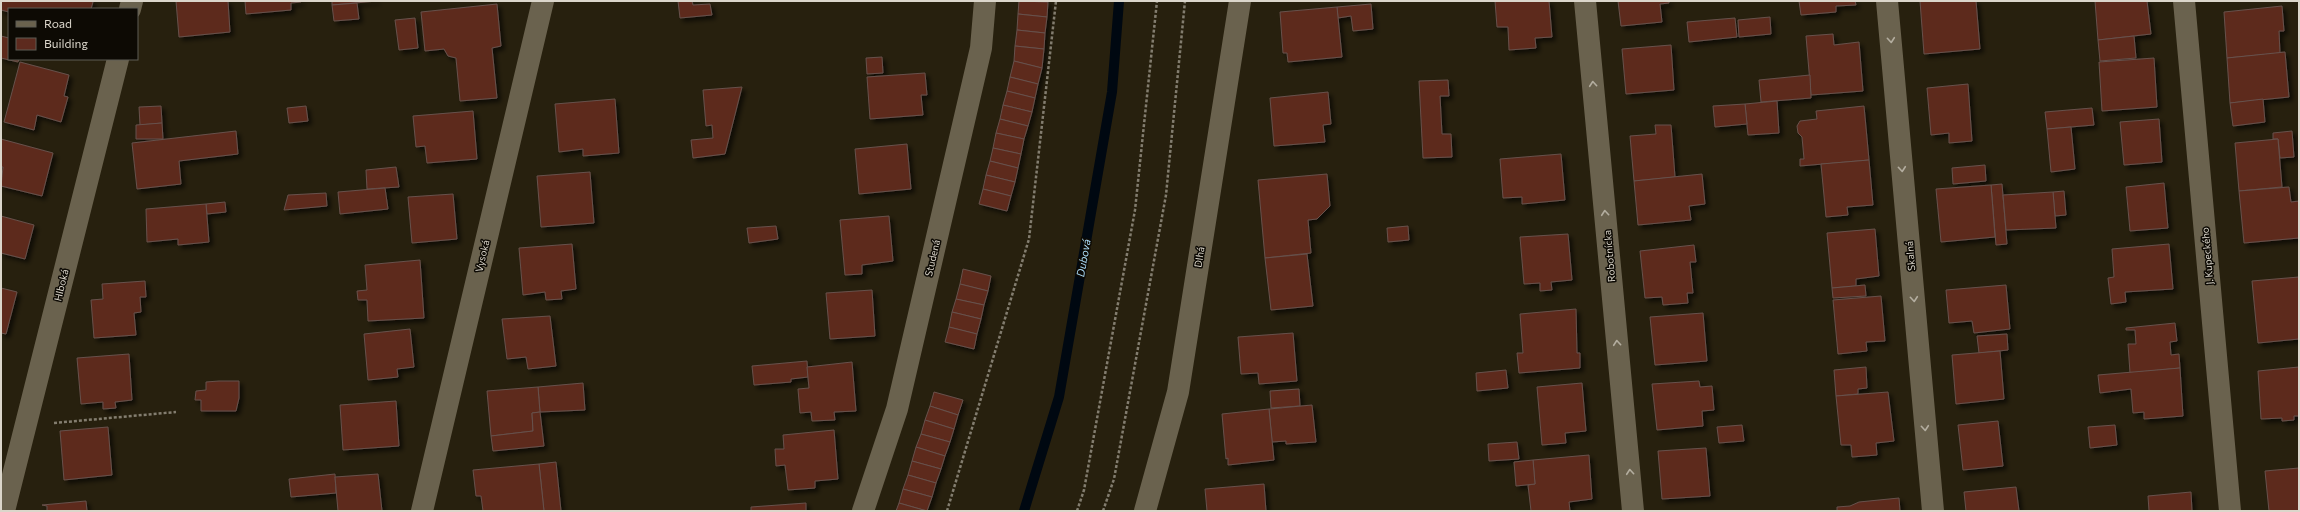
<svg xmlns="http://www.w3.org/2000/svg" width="2300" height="512" viewBox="0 0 2300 512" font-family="Commissioner,sans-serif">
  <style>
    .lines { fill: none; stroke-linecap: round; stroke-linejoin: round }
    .stream { stroke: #000811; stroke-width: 10 }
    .building { fill: #5d2a1e; stroke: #67514b; filter: url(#shadow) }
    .path { stroke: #837d6f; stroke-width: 2.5; stroke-dasharray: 3 2; stroke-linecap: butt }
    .street { stroke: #6a624e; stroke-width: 22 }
    .oneway { stroke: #b3ad9f }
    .labels { text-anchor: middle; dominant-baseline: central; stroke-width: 3; stroke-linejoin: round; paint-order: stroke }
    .street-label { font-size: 10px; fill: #dbd6cb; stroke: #0d0a04 }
    .water-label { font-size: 11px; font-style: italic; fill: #abdcf9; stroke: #0d0a04 }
  </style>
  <defs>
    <filter id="shadow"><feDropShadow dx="3.5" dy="3.5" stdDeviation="2" flood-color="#0009"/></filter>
  </defs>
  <rect width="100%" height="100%" fill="#27200e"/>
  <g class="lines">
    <path class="stream" d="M1024,511L1059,397L1112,92L1119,1"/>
  </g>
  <g class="building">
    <path d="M1,1H91L93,2L91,9H9V12L1,10Z"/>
    <path d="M176,1H228L230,32L179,37Z"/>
    <path d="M245,1H301V2L291,3V10L246,14Z"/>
    <path d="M332,1H377L332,5Z"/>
    <path d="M678,1H692L693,5L710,4L712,15L680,18Z"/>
    <path d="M1019,1L1048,2L1047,17L1018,14Z"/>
    <path d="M1495,1H1549L1552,37L1535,38L1536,48L1509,50L1508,27H1497Z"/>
    <path d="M1618,1H1669V3L1660,4L1662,22L1621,26Z"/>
    <path d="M1799,1H1855L1856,5L1836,6V12L1801,15Z"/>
    <path d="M1920,1H1976L1980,49L1924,54Z"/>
    <path d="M2095,1H2147L2151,34L2098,40Z"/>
    <path d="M357,3L359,19L334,21L332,5Z"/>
    <path d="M497,4L501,46L492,48L497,98L460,101L456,58L448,56L444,49L425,51L421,12Z"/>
    <path d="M1371,4L1373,29L1353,31L1351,16L1338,18L1337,7Z"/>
    <path d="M2282,6L2284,31H2279L2280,53L2227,58L2224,12Z"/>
    <path d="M1337,7L1342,57L1288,62L1287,53H1283L1280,12Z"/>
    <path d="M1018,14L1047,17L1045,33L1017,30Z"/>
    <path d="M1770,17L1771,34L1739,37L1738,20Z"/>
    <path d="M415,18L418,48L399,50L395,20Z"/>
    <path d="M1735,18L1737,37L1689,42L1687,22Z"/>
    <path d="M1017,30L1045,33L1044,49L1015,46Z"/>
    <path d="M1833,34L1834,45L1859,42L1863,91L1811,95L1806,36Z"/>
    <path d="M1,36L9,38V59H19L18,62L1,58Z"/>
    <path d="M2134,36L2136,58L2100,61L2098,40Z"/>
    <path d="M1671,45L1674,90L1626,94L1622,49Z"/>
    <path d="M1015,46L1044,49L1042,68L1014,61Z"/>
    <path d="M2285,52L2289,97L2230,103L2227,58Z"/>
    <path d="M882,57L883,73L867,74L866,58Z"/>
    <path d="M2154,58L2157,107L2102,111L2099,62Z"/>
    <path d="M1014,61L1042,68L1038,84L1010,77Z"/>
    <path d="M20,62L69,75L64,96L68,97L61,122L37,115L34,130L4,122Z"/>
    <path d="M925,73L927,95H921L923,115L870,119L867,77Z"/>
    <path d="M1810,75L1811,98L1761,102L1759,80Z"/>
    <path d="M1010,77L1038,84L1035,98L1007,91Z"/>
    <path d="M1448,80L1449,96H1440L1442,134H1451L1452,157L1423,158L1419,81Z"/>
    <path d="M1968,84L1972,141L1949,143V133L1931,135L1927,88Z"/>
    <path d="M742,87L725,154L693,158L691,140L713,138L712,125L706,126L703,90Z"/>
    <path d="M1007,91L1035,98L1032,112L1003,105Z"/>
    <path d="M1328,92L1331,124L1323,125L1325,142L1274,146L1270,98Z"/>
    <path d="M615,99L619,153L583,156V149L559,152L555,104Z"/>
    <path d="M2263,99L2265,122L2233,126L2230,103Z"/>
    <path d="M1777,101L1779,133L1748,135L1745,104Z"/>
    <path d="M1745,104L1747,124L1715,127L1713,106Z"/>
    <path d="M1003,105L1032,112L1028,126L1000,119Z"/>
    <path d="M161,106L162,123L140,125L139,107Z"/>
    <path d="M306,106L308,121L289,123L287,108Z"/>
    <path d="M1864,106L1869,160L1800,166V159H1804L1802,137L1798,133L1797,126L1800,121L1817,119L1816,111Z"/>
    <path d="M2092,108L2094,125L2047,129L2045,112Z"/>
    <path d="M473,111L477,159L427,163L425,146L416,147L413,116Z"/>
    <path d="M1000,119L1028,126L1024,139L996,133Z"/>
    <path d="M2159,119L2162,162L2124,165L2120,122Z"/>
    <path d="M162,123L163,139H136V125Z"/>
    <path d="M1655,125H1671L1675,177L1634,181L1630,136L1656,134Z"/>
    <path d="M2071,127L2075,169L2051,172L2047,129Z"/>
    <path d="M236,131L238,154L179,161L181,184L137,189L132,143Z"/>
    <path d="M2292,131L2294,157L2280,158L2278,139H2273V133Z"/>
    <path d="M996,133L1024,139L1021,154L993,148Z"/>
    <path d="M1,139L53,153L42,196L1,186L3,167H1Z"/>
    <path d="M2278,139L2282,187L2239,191L2235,143Z"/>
    <path d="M907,144L911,189L859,194L855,149Z"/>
    <path d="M993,148L1021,154L1018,168L990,161Z"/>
    <path d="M1561,154L1565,200L1522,204V197L1503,198L1500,159Z"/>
    <path d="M1869,160L1873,205L1847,207L1848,215L1826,217L1821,164Z"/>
    <path d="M990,161L1018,168L1015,182L986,175Z"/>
    <path d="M1985,165L1986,181L1953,184L1952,168Z"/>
    <path d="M396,167L399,187L367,189L366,170Z"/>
    <path d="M590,172L594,223L541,227L537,176Z"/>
    <path d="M1327,174L1330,206L1317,219L1308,220L1311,253L1265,258L1258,180Z"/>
    <path d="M1702,174L1705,204L1689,206L1691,220L1638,225L1634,181Z"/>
    <path d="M986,175L1015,182L1011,196L983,189Z"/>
    <path d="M2164,183L2168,228L2130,231L2126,187Z"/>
    <path d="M2002,184L2007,244L1996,245L1991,185Z"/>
    <path d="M1991,185L1995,237L1941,242L1936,189Z"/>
    <path d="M2289,187L2291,202L2299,201V238L2244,243L2239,191Z"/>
    <path d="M385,188L388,209L340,214L338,192Z"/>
    <path d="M983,189L1011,196L1007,211L979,204Z"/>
    <path d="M2064,191L2066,215L2055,216L2053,192Z"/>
    <path d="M2053,192L2056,228L2006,230L2003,195Z"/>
    <path d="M326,193L327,206L284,210L288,195Z"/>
    <path d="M453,194L457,239L412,243L408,197Z"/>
    <path d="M225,202L226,212L207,214L206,204Z"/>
    <path d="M206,204L209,242L178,245V239L147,242L146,209Z"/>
    <path d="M1,216L34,225L25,259L1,253Z"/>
    <path d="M889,216L893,261L862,265V274L845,275L840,220Z"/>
    <path d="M776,226L778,239L749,243L747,228Z"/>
    <path d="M1408,226L1409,240L1388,242L1387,228Z"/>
    <path d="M1875,229L1879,276L1856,279V286L1832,288L1827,233Z"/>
    <path d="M1568,234L1572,280L1551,282L1552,290L1540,291V283L1524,284L1520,237Z"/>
    <path d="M572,244L576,289L561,291L562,299L546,300L545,292L523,295L519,248Z"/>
    <path d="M2169,244L2173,289L2125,292L2126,302L2111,304L2108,278L2114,277L2112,249Z"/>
    <path d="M1694,245L1696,262H1690L1693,293H1687L1688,303L1663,305L1662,297L1645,298L1640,251Z"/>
    <path d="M1307,254L1313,306L1271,310L1265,258Z"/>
    <path d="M420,260L424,318L368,321L367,300H358L357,291L367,290L365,265Z"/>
    <path d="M963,269L991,276L988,291L960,284Z"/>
    <path d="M2299,277V339L2258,343L2252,281Z"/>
    <path d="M145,281L146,297H140L141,312L134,313L136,335L94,338L91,300L103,299L102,284Z"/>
    <path d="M960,284L988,291L984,305L956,299Z"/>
    <path d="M1865,285L1866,296L1833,298L1832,288Z"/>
    <path d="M2006,285L2010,329L1974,333L1972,321L1949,323L1946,290Z"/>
    <path d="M1,288L17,292L6,334L1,333Z"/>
    <path d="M872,290L875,336L830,339L826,293Z"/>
    <path d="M1881,296L1885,341L1866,342L1867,351L1838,354L1833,300Z"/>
    <path d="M956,299L984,305L981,319L952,312Z"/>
    <path d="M1576,309L1577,353H1580V368L1519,373L1517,353H1523L1520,314Z"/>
    <path d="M952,312L981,319L977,334L949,327Z"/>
    <path d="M1703,313L1707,361L1655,365L1650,317Z"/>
    <path d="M550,316L556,366L528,369L526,357L507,359L502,319Z"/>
    <path d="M2175,323L2177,341L2170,342L2171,355L2179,354L2180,368L2130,373L2128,344H2136L2135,330H2126V328Z"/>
    <path d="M949,327L977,334L974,349L945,342Z"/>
    <path d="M410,329L414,367L397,369L398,377L368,380L364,334Z"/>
    <path d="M1293,333L1297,381L1259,384L1258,373L1241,374L1238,337Z"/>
    <path d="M2007,334L2008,350L1979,353L1977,336Z"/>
    <path d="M2000,351L2004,399L1956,404L1952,355Z"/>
    <path d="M129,354L132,400L115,402L116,408L103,409V402L81,404L77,358Z"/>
    <path d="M807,361L808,377L791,379V382L754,385L752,366Z"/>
    <path d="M852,362L856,411L834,412L835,420L812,421L811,412L800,413L798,389L809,388L807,367Z"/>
    <path d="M1866,367L1867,388L1858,389V394L1836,396L1834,370Z"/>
    <path d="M2299,367V416H2294V420L2282,421V418L2261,419L2258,371Z"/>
    <path d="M2180,368L2183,416L2144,419V412L2133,413L2131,389L2100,393L2098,375Z"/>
    <path d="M1506,370L1508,388L1477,391L1476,373Z"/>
    <path d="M219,381H239V398L236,411H201V400H195L196,391L206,390V382Z"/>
    <path d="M1699,381L1700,387L1712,386L1714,410L1702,411L1703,426L1657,430L1652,384Z"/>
    <path d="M583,383L585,410L540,412L538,387Z"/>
    <path d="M1582,383L1586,431L1565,433L1566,443L1542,445L1537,387Z"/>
    <path d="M538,387L540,412L532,413L533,431L491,436L487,391Z"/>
    <path d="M1299,389L1300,406L1271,408L1270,391Z"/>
    <path d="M934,392L963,400L958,415L930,406Z"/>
    <path d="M1888,392L1894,441L1876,443L1877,455L1852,457L1851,445H1841L1836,396Z"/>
    <path d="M396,401L399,446L343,450L340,405Z"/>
    <path d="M1312,405L1316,442L1286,444V441L1272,442L1269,409Z"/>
    <path d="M930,406L958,415L954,429L925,420Z"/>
    <path d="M1269,409L1274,460L1228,465V458L1226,459L1222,414Z"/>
    <path d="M540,412L544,446L493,451L491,436L533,431L532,413Z"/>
    <path d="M925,420L954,429L950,442L921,434Z"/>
    <path d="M1998,421L2003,466L1963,470L1958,425Z"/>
    <path d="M1742,425L1744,441L1719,443L1717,427Z"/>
    <path d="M2115,425L2117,445L2090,448L2088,427Z"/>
    <path d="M108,427L112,475L64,480L60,431Z"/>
    <path d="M834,430L838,479L815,481V488L788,490L785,465L776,466L775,449H784L783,435Z"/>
    <path d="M921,434L950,442L945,456L916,447Z"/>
    <path d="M1517,442L1519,459L1489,461L1488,444Z"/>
    <path d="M916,447L945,456L941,469L912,461Z"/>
    <path d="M1706,448L1710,496L1662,499L1658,451Z"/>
    <path d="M1589,455L1592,499L1569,502L1570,511H1531L1528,485L1535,484L1533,460Z"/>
    <path d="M1533,460L1535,484L1516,486L1514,462Z"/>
    <path d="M912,461L941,469L936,483L908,475Z"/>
    <path d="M556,462L561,511H544L539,464Z"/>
    <path d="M539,464L544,511H483L481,496H476L473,470Z"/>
    <path d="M2299,468V511H2269L2265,471Z"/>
    <path d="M335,474L336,493L291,497L289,479Z"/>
    <path d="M378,474L382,511H338L335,477Z"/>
    <path d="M908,475L936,483L932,497L903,489Z"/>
    <path d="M1264,484L1266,511H1207L1205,489Z"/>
    <path d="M2016,487L2019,511H1966L1964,492Z"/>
    <path d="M903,489L932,497L927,511L899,503Z"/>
    <path d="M2191,492L2192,511H2149L2148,496Z"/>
    <path d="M1899,498L1900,511H1837V507L1850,506L1859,502Z"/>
    <path d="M86,501L87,511H47V506L42,505Z"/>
    <path d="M806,503V511H751V507Z"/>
    <path d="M899,503L927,511H896Z"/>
  </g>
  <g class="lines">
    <g class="path">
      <path d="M54,423L176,412"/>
      <path d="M947,511L1029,239L1056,1"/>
      <path d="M1077,511L1084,490L1135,210L1157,1"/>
      <path d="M1103,511L1114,479L1166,195L1185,1"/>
    </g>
    <g class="street">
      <path d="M1585,1L1633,511"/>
      <path d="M1887,1L1933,511"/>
      <path d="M2184,1L2230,511"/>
      <path d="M130,9L132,1"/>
      <path d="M4,511L118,59"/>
      <path d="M422,511L543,1"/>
      <path d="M863,511L897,409L981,48L985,1"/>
      <path d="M1145,511L1178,392L1240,1"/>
    </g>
  </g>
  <defs><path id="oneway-chevron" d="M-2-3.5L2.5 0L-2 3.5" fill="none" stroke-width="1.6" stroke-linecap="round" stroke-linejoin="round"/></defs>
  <g class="oneway">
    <use href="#oneway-chevron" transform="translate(1891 40) rotate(85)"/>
    <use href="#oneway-chevron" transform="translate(1593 84) rotate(-95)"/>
    <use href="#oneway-chevron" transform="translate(1902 169) rotate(85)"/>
    <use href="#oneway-chevron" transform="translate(1605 213) rotate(-95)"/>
    <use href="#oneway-chevron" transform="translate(1914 299) rotate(85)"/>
    <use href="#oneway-chevron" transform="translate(1617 343) rotate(-95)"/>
    <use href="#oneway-chevron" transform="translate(1925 428) rotate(85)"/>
    <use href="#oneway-chevron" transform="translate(1630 472) rotate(-95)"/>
  </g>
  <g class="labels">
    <g class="street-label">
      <text transform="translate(482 256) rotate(-77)">Vysoká</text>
      <text transform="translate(1609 256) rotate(-95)">Robotnícka</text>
      <text transform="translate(1910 256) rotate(-95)">Skalná</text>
      <text transform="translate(2207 256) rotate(-95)">J. Kupeckého</text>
      <text transform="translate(1199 257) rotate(-81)">Dlhá</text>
      <text transform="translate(932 258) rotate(-77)">Studená</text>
      <text transform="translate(61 285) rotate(-76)">Hlboká</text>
    </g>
    <g class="water-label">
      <text transform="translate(1083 258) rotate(-80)">Dubová</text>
    </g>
  </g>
  <rect width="2300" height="512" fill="none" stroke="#dbd6cb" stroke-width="4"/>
  <rect x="8" y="8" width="130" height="52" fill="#0d0a04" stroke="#5f5c54"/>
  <rect x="16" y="21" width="20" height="6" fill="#6a624e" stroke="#5f5c54"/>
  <text x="44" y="28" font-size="12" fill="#dbd6cb">Road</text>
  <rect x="16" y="38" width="20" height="12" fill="#5d2a1e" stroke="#5f5c54"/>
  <text x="44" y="48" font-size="12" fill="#dbd6cb">Building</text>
</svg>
